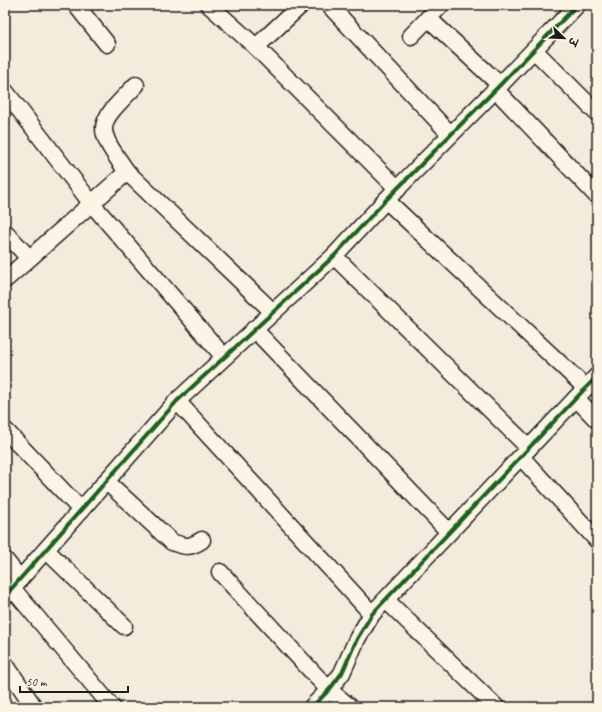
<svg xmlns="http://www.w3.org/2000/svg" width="602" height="712" viewBox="0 0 602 712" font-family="Caveat,'Playpen Sans Deva',sans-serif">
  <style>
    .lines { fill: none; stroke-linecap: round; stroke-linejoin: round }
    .minor-casing { stroke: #1c1c1c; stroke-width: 19 }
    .minor { stroke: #fcf5e5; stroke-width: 16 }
    .cycleway-casing { stroke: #fcf5e5; stroke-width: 6 }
    .cycleway { stroke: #1b5e20; stroke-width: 4 }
  </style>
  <rect width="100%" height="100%" fill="#f3ecdd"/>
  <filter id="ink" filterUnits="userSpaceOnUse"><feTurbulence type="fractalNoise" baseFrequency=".025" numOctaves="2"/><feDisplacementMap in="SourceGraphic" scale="8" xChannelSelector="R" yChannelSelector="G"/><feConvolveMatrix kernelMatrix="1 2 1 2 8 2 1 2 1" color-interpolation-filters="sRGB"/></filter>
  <g filter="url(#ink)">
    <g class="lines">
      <defs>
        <g id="minor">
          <path d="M76,5L107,44"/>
          <path d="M209,5L256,47"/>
          <path d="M301,5L256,47L398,189"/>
          <path d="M329,5L450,134"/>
          <path d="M428,18L500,85"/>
          <path d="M411,36L441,5"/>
          <path d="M534,50L597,113"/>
          <path d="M496,90L597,196"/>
          <path d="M5,91L92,204L224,357"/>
          <path d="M127,172C94,125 96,126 136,85"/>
          <path d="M386,200L586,388"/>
          <path d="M5,232L29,258"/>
          <path d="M334,256L529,448"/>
          <path d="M5,280L127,172L273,312"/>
          <path d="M254,329L449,532"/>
          <path d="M576,398L597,420"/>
          <path d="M177,401L372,614"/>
          <path d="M5,430L81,510"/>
          <path d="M521,457L597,540"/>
          <path d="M106,481L172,542C185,547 190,548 202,540"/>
          <path d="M46,550L124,626"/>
          <path d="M5,560L20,579"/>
          <path d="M220,572L329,690L350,707"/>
          <path d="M12,588L112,707"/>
          <path d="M5,596L177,401L334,256L386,200L500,85L577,5"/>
          <path d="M386,600L496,707"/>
          <path d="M5,664L34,707"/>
          <path d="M312,707L329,690L342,673L357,639L372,614L597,376"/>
        </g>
      </defs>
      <use href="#minor" class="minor-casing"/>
      <use href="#minor" class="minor"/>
      <defs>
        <g id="cycleway">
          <path d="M5,596L177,401L334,256L386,200L500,85L577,5"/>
          <path d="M312,707L329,690L342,673L357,639L372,614L597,376"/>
        </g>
      </defs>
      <use href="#cycleway" class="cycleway-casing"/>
      <use href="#cycleway" class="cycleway"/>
    </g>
  </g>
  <rect width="602" height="712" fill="none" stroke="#fcf5e5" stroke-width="20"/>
  <rect x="10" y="10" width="582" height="692" fill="none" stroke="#1c1c1c" stroke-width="1.5" filter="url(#ink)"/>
  <g transform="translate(564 38) rotate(113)" stroke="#fcf5e5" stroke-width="3" paint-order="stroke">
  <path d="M0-3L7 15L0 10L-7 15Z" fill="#1c1c1c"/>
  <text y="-6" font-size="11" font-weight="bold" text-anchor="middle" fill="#1c1c1c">उ</text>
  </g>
  <path d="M20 686v6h108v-6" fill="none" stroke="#1c1c1c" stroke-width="2"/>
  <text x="26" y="686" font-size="12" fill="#1c1c1c" stroke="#fcf5e5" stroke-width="3" paint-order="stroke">50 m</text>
</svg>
